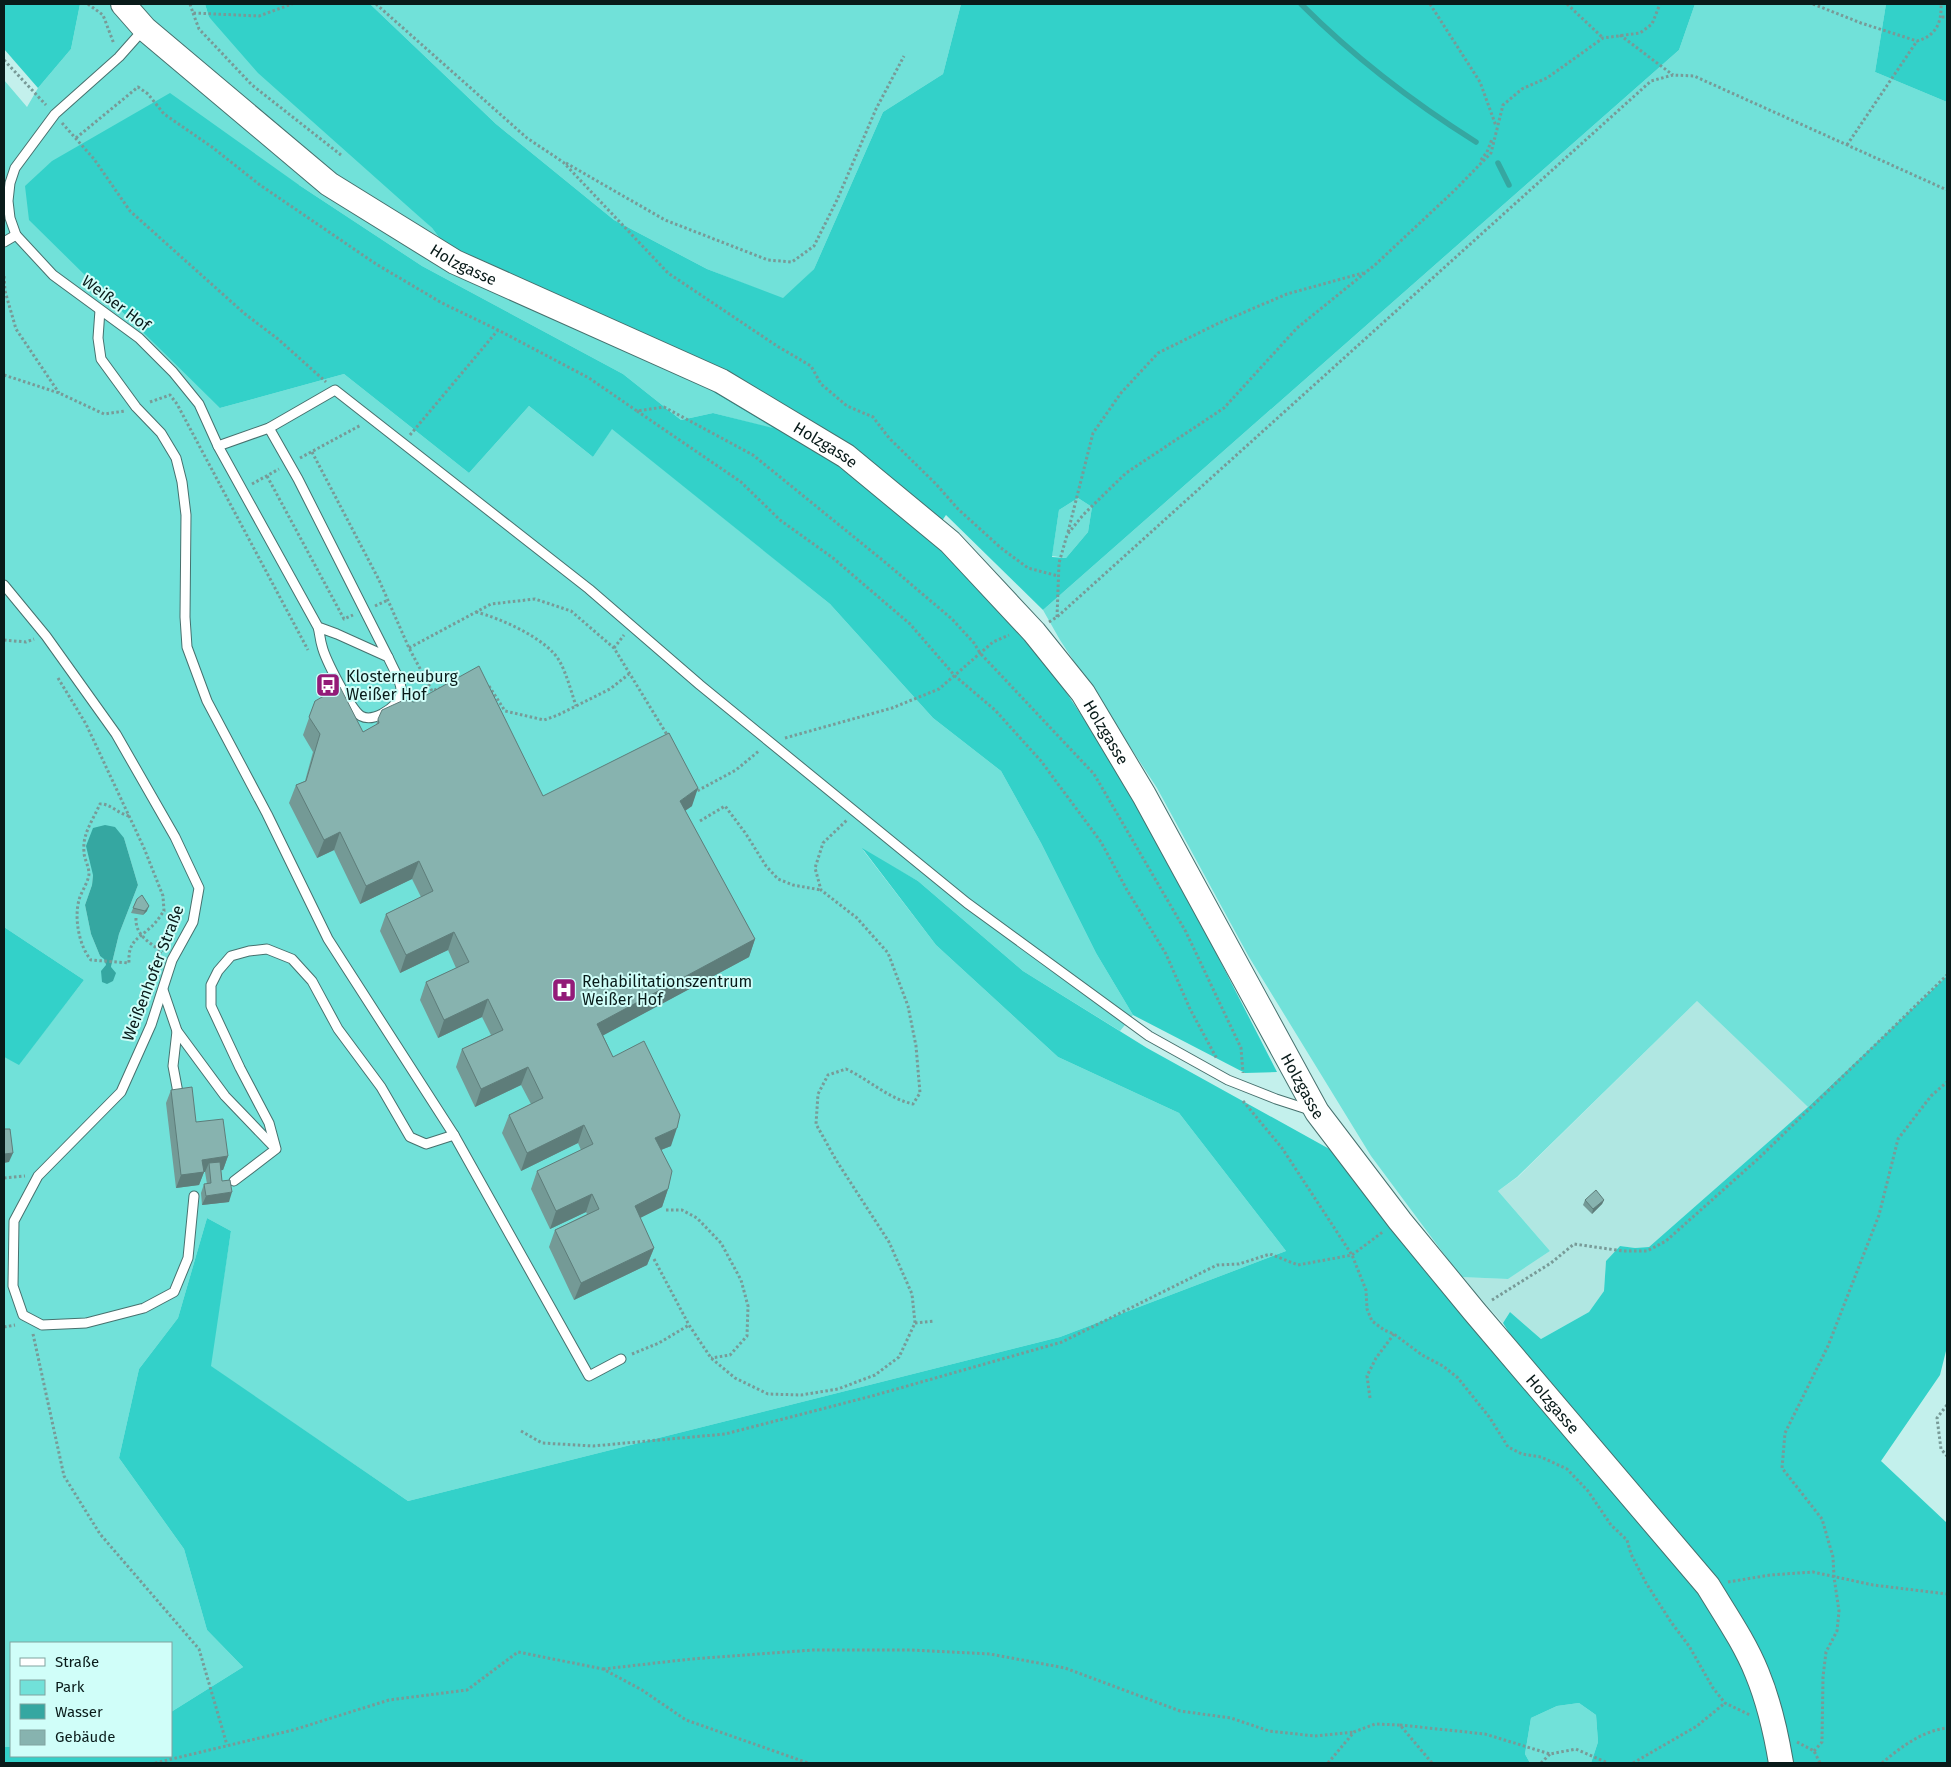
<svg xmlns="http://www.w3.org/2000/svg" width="1951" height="1767" viewBox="0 0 1951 1767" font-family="'Fira Sans',sans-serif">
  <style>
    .built { fill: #b0e7e2 }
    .green { fill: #71e1d9; fill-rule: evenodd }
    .forest { fill: #33d1c9; fill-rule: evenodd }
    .water { fill: #35a7a1 }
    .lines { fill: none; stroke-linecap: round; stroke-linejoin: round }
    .stream { stroke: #35a7a1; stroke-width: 5.5 }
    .lane-casing { stroke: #47716e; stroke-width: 11 }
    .secondary-casing { stroke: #47716e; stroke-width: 26 }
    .path { stroke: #789a97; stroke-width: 3; stroke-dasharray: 2.5 2.5; stroke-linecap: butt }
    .lane { stroke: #fff; stroke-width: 9 }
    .secondary { stroke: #fff; stroke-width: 24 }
    .wall { fill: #749a96 }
    .shaded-wall { fill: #5e7d7a }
    .building { fill: #87b3af; stroke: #5e7d7a }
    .labels { text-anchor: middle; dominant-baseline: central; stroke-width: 4; stroke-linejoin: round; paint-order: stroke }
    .street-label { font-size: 16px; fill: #091b1a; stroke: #d0fef9 }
    .poi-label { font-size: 16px; fill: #091b1a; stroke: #d0fef9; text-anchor: start }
  </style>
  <rect width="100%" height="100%" fill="#c3f0ec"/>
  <path class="built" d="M1697,1001L1808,1107L1649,1247L1635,1248L1620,1246L1606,1261L1604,1291L1589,1312L1541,1339L1510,1312L1503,1323L1461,1277L1508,1279L1550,1251L1498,1191L1518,1177Z"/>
  <g class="green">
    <path d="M80,4H205L209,17L432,228L469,277L683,374L775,429L713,413L681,420L623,374L422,266L299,185L220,408L344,374L469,473L529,406L593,457L612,428L830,604L933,718L1001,771L1041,843L1096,953L1133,1015L1120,1031L1023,971L918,881L863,850L936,945L1058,1057L1179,1113L1286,1251L1060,1337L408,1501L210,1366L231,1231L207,1218L178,1318L139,1369L119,1458L184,1549L207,1630L243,1667L171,1712V1643H11V1747H4V1057L19,1064L84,980L4,927V80L27,107L38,88L71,49ZM124,838L138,885L119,934L111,967L106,965L104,958L100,956L91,934L85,905L92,885L93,875Z"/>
    <path d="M370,4H961L943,74L883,112L814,269L783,299L707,269L614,220L496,124Z"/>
    <path d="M1695,4H1886L1875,72L1947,102V976L1808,1107L1697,1001L1517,1177L1498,1191L1550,1251L1508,1279L1461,1277L1371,1156L1249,957L1157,788L1060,640L1043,610L1679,50Z"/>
    <path d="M1078,498L1092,507L1088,532L1066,558L1052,556L1059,510Z"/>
    <path d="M1579,1703L1596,1715L1598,1742L1591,1763H1530L1525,1754L1531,1718L1557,1706Z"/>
  </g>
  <g class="forest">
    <path d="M4,4H80L71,49L38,88L4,49Z"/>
    <path d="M205,4H370L496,124L614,220L707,269L783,298L814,269L883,112L943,74L961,4H1695L1679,50L1043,610L946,515L930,538L1013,619L1066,692L1114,764L1151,826L1277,1072L1245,1073L1133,1015L1096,953L1041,843L1001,771L933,718L830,604L612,429L593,457L529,406L469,473L344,374L220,408L29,220L25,186L52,161L170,93L299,185L422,266L623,374L681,420L713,413L773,428L683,374L469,277L432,228L258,73L209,17ZM1078,498L1092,507L1088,532L1066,558L1052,557L1059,510Z"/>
    <path d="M1886,4H1947V102L1875,72Z"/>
    <path d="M862,848L918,881L1023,971L1147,1048L1333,1151L1529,1365L1503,1323L1510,1312L1541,1339L1589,1312L1604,1291L1606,1261L1620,1246L1635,1248L1649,1247L1808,1107L1947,976V1347L1940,1375L1881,1461L1947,1523V1763H1591L1598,1742L1596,1715L1579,1703L1557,1706L1531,1718L1525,1754L1530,1763H4V1747H11V1756H171V1712L243,1667L207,1630L184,1549L119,1458L139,1369L178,1318L207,1218L231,1231L211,1366L408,1501L1060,1337L1286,1251L1179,1113L1058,1057L936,945Z"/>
    <path d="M4,927L84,980L19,1065L4,1057Z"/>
  </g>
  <path class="water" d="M105,825L115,827L124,838L138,885L119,934L111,967L116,973L113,981L107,984L102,982L101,971L106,965L104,959L100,956L91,934L85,905L92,885L93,875L86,846L93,828Z"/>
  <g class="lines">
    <g class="stream">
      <path d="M1301,4C1352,55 1414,103 1476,142"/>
      <path d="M1498,163L1509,185"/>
    </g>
    <defs>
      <g id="lane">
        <path d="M143,30L119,57L55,114L15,168L10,183L8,201L10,218L16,235L53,275L139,338L173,372L199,404L218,446L318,627C320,634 320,640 322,646C325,659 351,710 361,716C368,720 376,717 382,714C413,696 400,683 388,657L337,634L318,627"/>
        <path d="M4,242L16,235"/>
        <path d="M100,310L98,338L101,359L136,407L161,433L176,458L182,482L186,515L185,617L187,647L207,701L267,814L328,939L454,1135L589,1376L621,1359"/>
        <path d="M269,428L298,479L388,657"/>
        <path d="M218,446L269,428L335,390L589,589L700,685L967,903L1149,1036L1228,1080L1276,1099L1310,1110"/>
        <path d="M4,585L46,636L116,734L175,837L199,888L193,922L172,960L151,1025L121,1092L38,1176L14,1221L13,1286L23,1315L42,1325L86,1323L144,1308L174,1292L188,1258L194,1196"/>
        <path d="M163,990L177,1031L225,1096L274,1147"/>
        <path d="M177,1031L173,1066L179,1098"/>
        <path d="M234,1181L276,1149L269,1123L240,1068L211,1006V985L218,971L231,956L249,951L267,949L292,959L312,981L338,1029L381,1087L410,1137L426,1144L454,1135"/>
      </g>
      <g id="secondary">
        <path id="s1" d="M123,4L145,29L329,184L455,262L721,381L846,456L950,542L1034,632L1083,693L1144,795L1317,1112L1400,1221L1474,1311L1708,1586C1725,1614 1745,1643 1757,1673C1769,1702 1776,1733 1781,1763"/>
      </g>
    </defs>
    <use href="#lane" class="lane-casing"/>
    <use href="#secondary" class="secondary-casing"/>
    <g class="path">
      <path d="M88,4L103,15L114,44"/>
      <path d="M190,4L193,13L259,16L292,4"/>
      <path d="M376,4L527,138L563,162L668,273L777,346L811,366L821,384L847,406L873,417L889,438L936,484L958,509L1001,548L1028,568L1058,576"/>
      <path d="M1430,4L1480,82L1496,126"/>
      <path d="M1567,4L1603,38"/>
      <path d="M1813,4L1861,23L1917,41C1936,36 1942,22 1941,4"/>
      <path d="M193,13L199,29L252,85L341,155"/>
      <path d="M1942,17H1947"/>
      <path d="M1620,35L1673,75"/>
      <path d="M4,60L46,105"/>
      <path d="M62,123L94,159L130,211L245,314L278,339L326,382"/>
      <path d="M76,138L138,87L148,94L164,114L212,147L260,185L376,264L442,303L498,330L589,378L637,411L664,407L753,455L886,563L952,619L974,643L980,653L1094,774L1186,932L1241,1048L1243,1073"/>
      <path d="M1847,145L1917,41"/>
      <path d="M1481,160L1487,152L1492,139"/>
      <path d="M566,163L665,220L768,260L792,262L814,246L837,200L876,109L904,56"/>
      <path d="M4,276L5,291L16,329L59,393"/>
      <path d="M4,375L59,393L104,414L125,411"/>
      <path d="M150,402L170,395L177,404L308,650"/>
      <path d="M637,411L741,482L780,520L833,558L910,624L955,676L995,710L1041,761L1101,842L1127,890L1166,954L1190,1009L1217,1059"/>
      <path d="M410,435L498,330"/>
      <path d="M312,452L379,580L409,648L432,691L440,688"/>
      <path d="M300,458L361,425"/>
      <path d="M267,476L344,619L353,615"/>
      <path d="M252,484L279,469"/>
      <path d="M1068,532L1093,433L1121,393L1158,353L1219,323L1287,294L1363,273"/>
      <path d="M375,606L388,600"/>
      <path d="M476,612C500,618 548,639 560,662C567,675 571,691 576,706"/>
      <path d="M1057,617L1059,563L1067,535L1083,515L1126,473L1224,408L1297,328L1376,264L1455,190L1491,153L1503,105L1522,89L1547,78L1603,38L1640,33L1652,24L1660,4"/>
      <path d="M1049,622L1057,617L1651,81L1673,75L1694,76L1947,190"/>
      <path d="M4,640L26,642L34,639"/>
      <path d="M409,648L491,604L535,599L571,611L614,648L669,738"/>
      <path d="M614,648L624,635"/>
      <path d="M58,678L86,724L144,848L163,896L164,911C160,916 156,923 151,927C137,940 128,941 129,963L91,960C79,946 74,918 79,900C81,892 88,883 89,874C89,866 84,859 84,852C82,834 93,820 100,804C109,803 119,814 129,816"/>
      <path d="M489,686L505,711L544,720L558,715L610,689L629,674"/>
      <path d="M785,738L892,708L939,689L993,642L1009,635"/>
      <path d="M695,787L697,791L736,770L760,750"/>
      <path d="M700,821L725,806L746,834L766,866L778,879L793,885L821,890"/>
      <path d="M136,918C135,935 149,942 162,952"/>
      <path d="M1243,1101L1282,1148L1352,1255L1366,1290L1367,1309L1372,1321L1384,1330L1394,1334L1422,1355L1443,1366L1458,1378L1490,1418L1508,1447L1522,1454L1541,1457L1567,1469L1588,1491L1611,1525L1627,1540L1631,1554L1646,1583L1671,1622L1689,1646L1713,1688L1725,1703L1750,1715"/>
      <path d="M4,1178L25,1176"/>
      <path d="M666,1210H682L697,1218L721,1243L741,1280L748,1306L747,1336L730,1355L711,1358"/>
      <path d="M654,1259L689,1325L711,1358L735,1378L768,1394L801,1395L838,1389L875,1375L899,1357L915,1323L912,1294L889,1242L836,1160L816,1124L818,1094L828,1075L846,1069C870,1080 887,1098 913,1104L920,1093L916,1046L908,1006L888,953L857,918L821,890L815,868L823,843L847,820"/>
      <path d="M1492,1300L1551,1263L1574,1244L1623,1251H1647L1666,1241L1759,1158L1947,975"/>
      <path d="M915,1323L934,1321"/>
      <path d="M4,1327L15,1325"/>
      <path d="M33,1334L64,1476L100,1534L199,1649L227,1745"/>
      <path d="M632,1354L659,1343L689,1325"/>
      <path d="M1370,1398L1367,1376L1376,1358L1394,1334"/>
      <path d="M1947,1405L1937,1418L1941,1449L1947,1456"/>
      <path d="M521,1431L542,1443L593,1446L725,1434L872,1396L1062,1342L1217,1265L1239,1264L1270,1254L1298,1265L1352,1255L1384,1231"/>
      <path d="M1728,1582L1770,1575L1813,1572L1873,1585L1947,1594"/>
      <path d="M603,1669L691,1659L813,1650H912L990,1654L1065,1668L1180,1711L1231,1718L1269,1731L1315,1736L1354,1732"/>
      <path d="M1400,1725L1485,1734L1550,1754L1576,1749L1608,1763"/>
      <path d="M1797,1742L1814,1751L1820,1763"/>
      <path d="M1814,1751L1822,1742L1823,1677L1826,1652L1837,1631L1839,1611L1834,1577L1833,1557L1822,1519L1782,1468L1785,1433L1828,1346L1879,1215L1898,1139L1931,1096L1947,1082"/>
      <path d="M155,1763L293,1730L389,1700L467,1690L518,1652L603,1669L642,1690L686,1720L808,1763"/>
      <path d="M1328,1763L1354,1732L1375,1724L1400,1725L1432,1763"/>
      <path d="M1541,1763L1550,1754"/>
      <path d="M1633,1763L1697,1726L1725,1703"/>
      <path d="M1882,1763C1901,1747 1922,1731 1947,1728"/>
    </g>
    <use href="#lane" class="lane"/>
    <use href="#secondary" class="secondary"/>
  </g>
  <g class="wall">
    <path d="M315,701L363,732L376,725L378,719L543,796L692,806L685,811L755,939L749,957L603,1035L613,1057L671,1146L661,1150L668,1189L662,1207L640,1218L654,1248L647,1265L574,1300L549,1247L555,1230L587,1214L586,1212L550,1229L531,1189L537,1171L581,1150L578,1143L521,1171L502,1133L509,1115L531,1104L521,1085L475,1107L456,1067L462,1049L491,1035L482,1017L438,1038L420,1000L426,982L456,968L448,950L400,973L380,931L386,914L421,897L412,879L360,904L334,850L317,858L289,803L296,785L305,781L313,752L303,735Z"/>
    <path d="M137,899L147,911L143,915L131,913Z"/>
    <path d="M171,1090L196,1122L228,1156L223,1170H221L222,1181L229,1202L202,1205L201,1193L204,1184H207L205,1172H204L199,1185L176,1188L166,1103Z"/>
    <path d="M1585,1200H1604L1602,1204L1592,1214L1583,1205Z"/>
  </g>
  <g class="shaded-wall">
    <path d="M698,788L692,806L673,819L680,801Z"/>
    <path d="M340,832L334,850L317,858L324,840Z"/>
    <path d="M419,861L412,879L360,904L366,886Z"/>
    <path d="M149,906L147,911L143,915L145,911Z"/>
    <path d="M454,932L448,950L400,973L406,955Z"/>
    <path d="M755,939L749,957L591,1042L597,1024Z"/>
    <path d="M488,999L482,1017L438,1038L444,1020Z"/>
    <path d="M528,1067L521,1085L475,1107L481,1089Z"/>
    <path d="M584,1125L578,1143L521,1171L527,1153Z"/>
    <path d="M677,1128L671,1146L648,1155L655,1138Z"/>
    <path d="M13,1153L9,1162L4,1163V1154Z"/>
    <path d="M228,1156L223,1170L210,1172L209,1163L205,1172H204L199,1185L176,1188L181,1175L202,1160Z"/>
    <path d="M668,1189L662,1207L628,1224L635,1206Z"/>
    <path d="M232,1192L229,1202L202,1205L206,1196Z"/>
    <path d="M592,1194L586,1212L550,1229L556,1211Z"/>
    <path d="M1604,1200L1602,1204L1592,1214L1593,1209Z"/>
    <path d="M654,1248L647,1265L574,1300L581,1283Z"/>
  </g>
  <g class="building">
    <path d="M479,666L543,796L669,733L698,788L680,801L755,939L597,1024L613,1057L644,1041L680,1115L677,1128L655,1138L672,1171L668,1189L635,1206L654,1248L581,1283L555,1230L599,1209L592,1194L556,1211L537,1171L593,1144L584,1125L527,1153L509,1115L543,1098L528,1067L481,1089L462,1049L503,1030L488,999L444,1020L426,982L469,962L454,932L406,955L386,914L433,891L419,861L366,886L340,832L324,840L296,785L306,781L320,734L309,717L315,701L340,687L363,732L379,723L378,719L382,710L404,700L414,702Z"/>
    <path d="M142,895L149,906L145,911L133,908L137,899Z"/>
    <path d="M192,1087L196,1122L223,1119L228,1156L202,1160L204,1172L181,1175L171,1090Z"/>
    <path d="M4,1129H10L13,1153L4,1154Z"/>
    <path d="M220,1162L222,1181L230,1180L232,1192L206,1196L204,1184L211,1183L209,1163Z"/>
    <path d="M1596,1190L1604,1200L1593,1209L1585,1200Z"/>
  </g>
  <defs>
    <symbol id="bus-square" viewBox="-11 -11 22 22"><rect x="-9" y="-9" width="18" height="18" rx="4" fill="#931b78" stroke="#d0fef9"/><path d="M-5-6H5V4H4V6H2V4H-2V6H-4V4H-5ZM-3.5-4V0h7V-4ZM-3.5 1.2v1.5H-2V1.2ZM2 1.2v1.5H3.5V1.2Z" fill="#fff"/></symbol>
    <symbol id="hospital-square" viewBox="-11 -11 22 22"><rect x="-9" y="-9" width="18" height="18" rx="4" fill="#931b78" stroke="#d0fef9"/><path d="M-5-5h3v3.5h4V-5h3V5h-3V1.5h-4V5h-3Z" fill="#fff"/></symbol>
  </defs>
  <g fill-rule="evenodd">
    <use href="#bus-square" x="314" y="671" width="28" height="28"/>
    <use href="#hospital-square" x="550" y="976" width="28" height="28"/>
  </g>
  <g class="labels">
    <g class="street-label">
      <text stroke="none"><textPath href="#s1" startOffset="431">Holzgasse</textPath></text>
      <text transform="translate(116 303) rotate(37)">Weißer Hof</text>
      <text stroke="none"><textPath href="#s1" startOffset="836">Holzgasse</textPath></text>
      <text stroke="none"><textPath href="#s1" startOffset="1241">Holzgasse</textPath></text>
      <text transform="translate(153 973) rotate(-69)">Weißenhofer Straße</text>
      <text stroke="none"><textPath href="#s1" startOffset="1646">Holzgasse</textPath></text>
      <text stroke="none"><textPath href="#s1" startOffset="2051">Holzgasse</textPath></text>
    </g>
    <g class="poi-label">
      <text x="346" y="676">Klosterneuburg<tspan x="346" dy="18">Weißer Hof</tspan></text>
      <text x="582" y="981">Rehabilitationszentrum<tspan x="582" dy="18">Weißer Hof</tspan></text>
    </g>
  </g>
  <rect width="1951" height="1767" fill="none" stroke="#091b1a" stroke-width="10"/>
  <rect x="10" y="1642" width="162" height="115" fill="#d0fef9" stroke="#80a3a0"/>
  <rect x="20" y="1658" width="25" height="8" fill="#ffffff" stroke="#80a3a0"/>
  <text x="55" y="1667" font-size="15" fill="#091b1a">Straße</text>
  <rect x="20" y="1680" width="25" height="15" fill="#71e1d9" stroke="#80a3a0"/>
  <text x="55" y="1692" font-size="15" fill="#091b1a">Park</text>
  <rect x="20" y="1704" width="25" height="15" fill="#35a7a1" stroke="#80a3a0"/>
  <text x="55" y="1717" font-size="15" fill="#091b1a">Wasser</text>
  <rect x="20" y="1730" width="25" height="15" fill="#87b3af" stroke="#80a3a0"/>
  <text x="55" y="1742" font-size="15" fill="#091b1a">Gebäude</text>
</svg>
